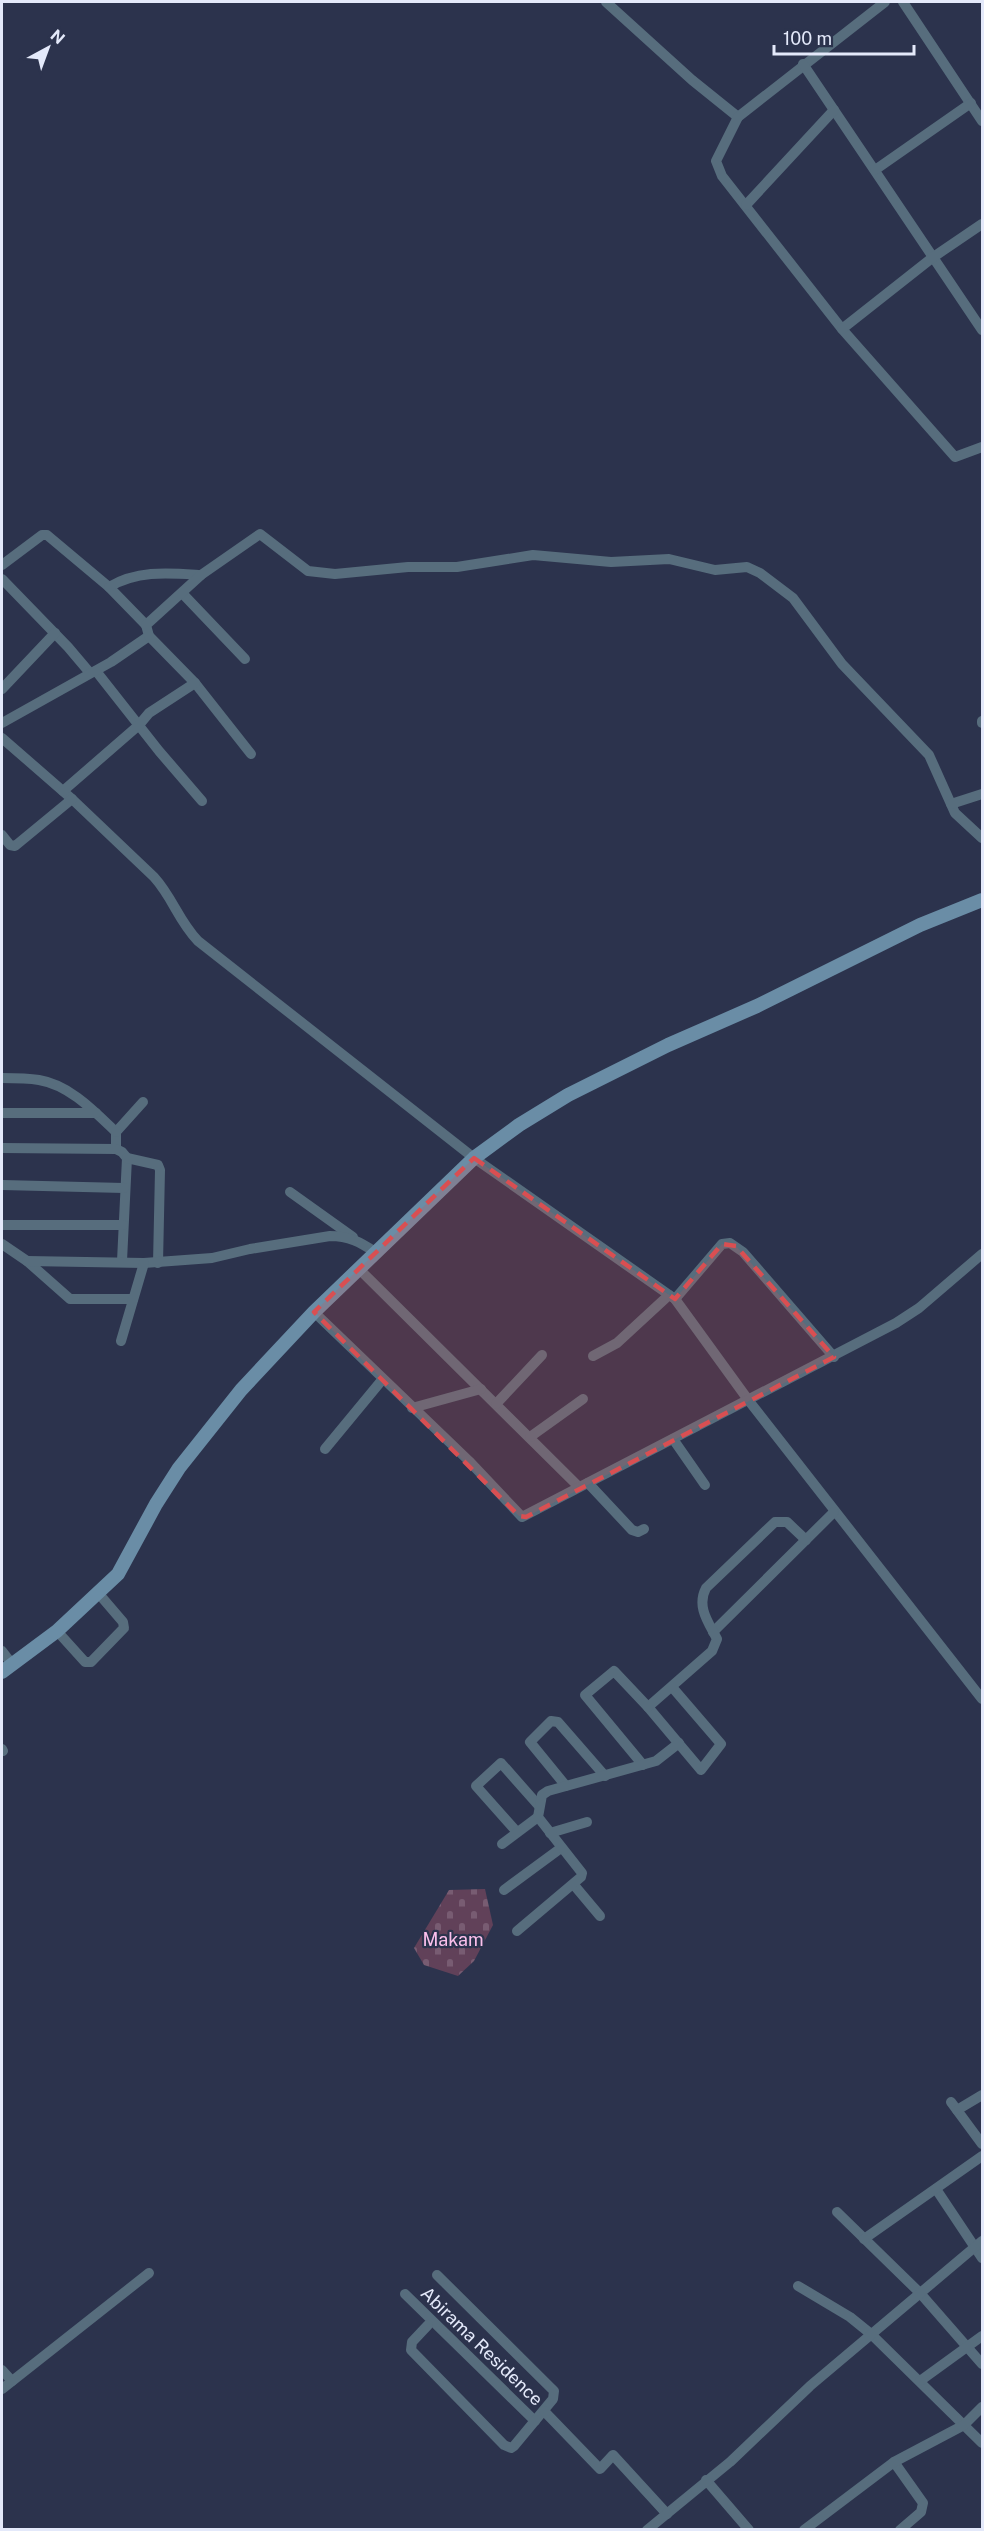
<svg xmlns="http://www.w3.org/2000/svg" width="984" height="2531" viewBox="0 0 984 2531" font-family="'Public Sans',sans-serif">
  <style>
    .cemetery { fill: url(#cemetery-stones) }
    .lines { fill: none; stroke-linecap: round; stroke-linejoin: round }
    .street { stroke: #576d7d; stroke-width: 10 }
    .secondary { stroke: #6a8da6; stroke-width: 14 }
    .marked { fill: #d94f52; fill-opacity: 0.2; stroke: #d94f52; stroke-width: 4.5; stroke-dasharray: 12 8; stroke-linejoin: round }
    .labels { text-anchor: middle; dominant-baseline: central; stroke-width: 4.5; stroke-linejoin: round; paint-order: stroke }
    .park-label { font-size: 18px; fill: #fcc0ec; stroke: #2c334d }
    .street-label { font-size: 18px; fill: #e4e9fa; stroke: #2c334d }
  </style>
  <defs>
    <pattern id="cemetery-stones" width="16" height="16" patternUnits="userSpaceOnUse" patternTransform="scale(1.5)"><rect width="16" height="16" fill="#614159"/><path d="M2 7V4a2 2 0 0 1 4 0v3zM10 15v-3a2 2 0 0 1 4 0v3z" fill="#785c72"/></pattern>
  </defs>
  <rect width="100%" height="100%" fill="#2c334d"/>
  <path class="cemetery" d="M485,1889L493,1925L474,1961L458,1976L424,1965L414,1948L449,1890Z"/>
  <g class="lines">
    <g class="street">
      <path d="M606,2L692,80L738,117"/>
      <path d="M885,2L738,117L716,161L722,176L842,329L955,457L982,447"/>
      <path d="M903,2L982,121"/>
      <path d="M803,64L982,330"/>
      <path d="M875,170L971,103"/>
      <path d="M746,205L834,110"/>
      <path d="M842,329L932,258L982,224"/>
      <path d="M2,565L42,535H47L109,587L146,625"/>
      <path d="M2,579L68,647L90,673"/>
      <path d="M109,587C138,570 168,573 201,575"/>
      <path d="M182,593L245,659"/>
      <path d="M96,671L159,751L202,801"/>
      <path d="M2,689L55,633"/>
      <path d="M982,721V723"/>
      <path d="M2,723L111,662L149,636"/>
      <path d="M2,738L72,799L154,877C173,898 178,920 198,941L474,1158L675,1299L749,1401L982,1699"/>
      <path d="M251,754L195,683L149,636L146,625L201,575L260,534L308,571L335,574L408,567H457L533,555L611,562L669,559L715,570L747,567L760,573L793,598L842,664L929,755L955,813L982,838"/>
      <path d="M63,791L139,725L149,713L195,683"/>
      <path d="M951,804L982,794"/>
      <path d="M2,835L10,845L15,846L72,799"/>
      <path d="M2,1078C14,1078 27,1078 39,1080C70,1085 95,1112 116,1132V1149L122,1152L127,1158L122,1261"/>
      <path d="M2,1113H96"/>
      <path d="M116,1132L143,1102"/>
      <path d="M2,1148L116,1149"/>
      <path d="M127,1158L158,1165L160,1170L158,1263"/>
      <path d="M2,1185L124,1188"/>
      <path d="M290,1192L353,1237"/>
      <path d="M2,1225H123"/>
      <path d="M2,1244L27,1261L70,1299H133"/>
      <path d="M27,1261L144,1263L212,1258L250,1249L330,1236C349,1236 360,1242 375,1252"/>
      <path d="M359,1269L579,1487"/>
      <path d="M675,1299L722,1244L730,1243L743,1252L834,1357"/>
      <path d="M314,1312L469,1461L522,1517L896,1323L919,1308L982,1254"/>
      <path d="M121,1341L144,1263"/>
      <path d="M593,1356L617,1343L669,1295"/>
      <path d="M496,1404L542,1355"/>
      <path d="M412,1408L481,1389"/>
      <path d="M530,1437L583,1399"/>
      <path d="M673,1439L705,1485"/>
      <path d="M325,1449L382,1380"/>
      <path d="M588,1483L632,1530L638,1532L644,1529"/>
      <path d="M57,1631L85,1662H91L124,1628L123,1622L99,1594"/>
      <path d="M713,1632L834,1512"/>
      <path d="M2,1651L12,1664"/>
      <path d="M672,1687L721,1744L701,1770L648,1707L712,1651L717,1639C709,1623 696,1607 706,1588L775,1522H787L806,1540"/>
      <path d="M2,1749L3,1751"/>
      <path d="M643,1765L585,1695L614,1671L648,1707"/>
      <path d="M566,1786L530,1742L551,1721L558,1722L605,1776"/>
      <path d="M517,1832L476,1786L501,1763L539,1806"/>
      <path d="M550,1833L587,1822"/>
      <path d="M502,1844L538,1817"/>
      <path d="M574,1885L600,1916"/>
      <path d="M504,1890L561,1848"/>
      <path d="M517,1931L581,1877L582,1873L538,1817L542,1795L548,1791L656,1761L679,1743"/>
      <path d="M951,2102L982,2144"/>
      <path d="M957,2110L982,2095"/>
      <path d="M936,2189L982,2258"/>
      <path d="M837,2212L920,2293L982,2364"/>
      <path d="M864,2239L982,2156"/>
      <path d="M798,2286L850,2317L871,2334L982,2443"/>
      <path d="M405,2294L535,2421"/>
      <path d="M428,2325L412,2342L411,2350L504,2445L511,2448L514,2446L553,2399L554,2391L437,2275"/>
      <path d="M2,2370L12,2381"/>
      <path d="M920,2381L982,2336"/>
      <path d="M2,2389L149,2273"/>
      <path d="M544,2411L600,2469L613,2455L667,2514"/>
      <path d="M894,2462L923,2503L921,2512L900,2530"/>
      <path d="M706,2480L749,2530"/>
      <path d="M647,2530L730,2462L810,2386L982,2241"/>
      <path d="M804,2530L894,2462L964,2425L982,2407"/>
    </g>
    <path class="secondary" d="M2,1672L57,1631L118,1574L156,1504L179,1468L241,1390L314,1312L474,1158L519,1125L568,1095L668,1045L757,1006L920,925L982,900"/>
  </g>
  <path class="marked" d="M474,1158L675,1299L722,1244L736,1246L834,1357L526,1517L519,1516L314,1312Z"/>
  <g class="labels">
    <g class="park-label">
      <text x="453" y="1939">Makam</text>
    </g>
    <g class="street-label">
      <text transform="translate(482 2346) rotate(44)">Abirama Residence</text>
    </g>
  </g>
  <rect width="984" height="2531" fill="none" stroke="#e4e9fa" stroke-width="6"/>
  <g transform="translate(48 48) rotate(41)" stroke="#2c334d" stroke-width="4.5" paint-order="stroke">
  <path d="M0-4.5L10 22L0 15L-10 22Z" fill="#e4e9fa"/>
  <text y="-9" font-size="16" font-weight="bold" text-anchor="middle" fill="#e4e9fa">N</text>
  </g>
  <path d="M774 45v9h140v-9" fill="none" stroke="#e4e9fa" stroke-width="3"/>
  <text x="783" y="45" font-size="18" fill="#e4e9fa" stroke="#2c334d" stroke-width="4.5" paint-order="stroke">100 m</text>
</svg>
